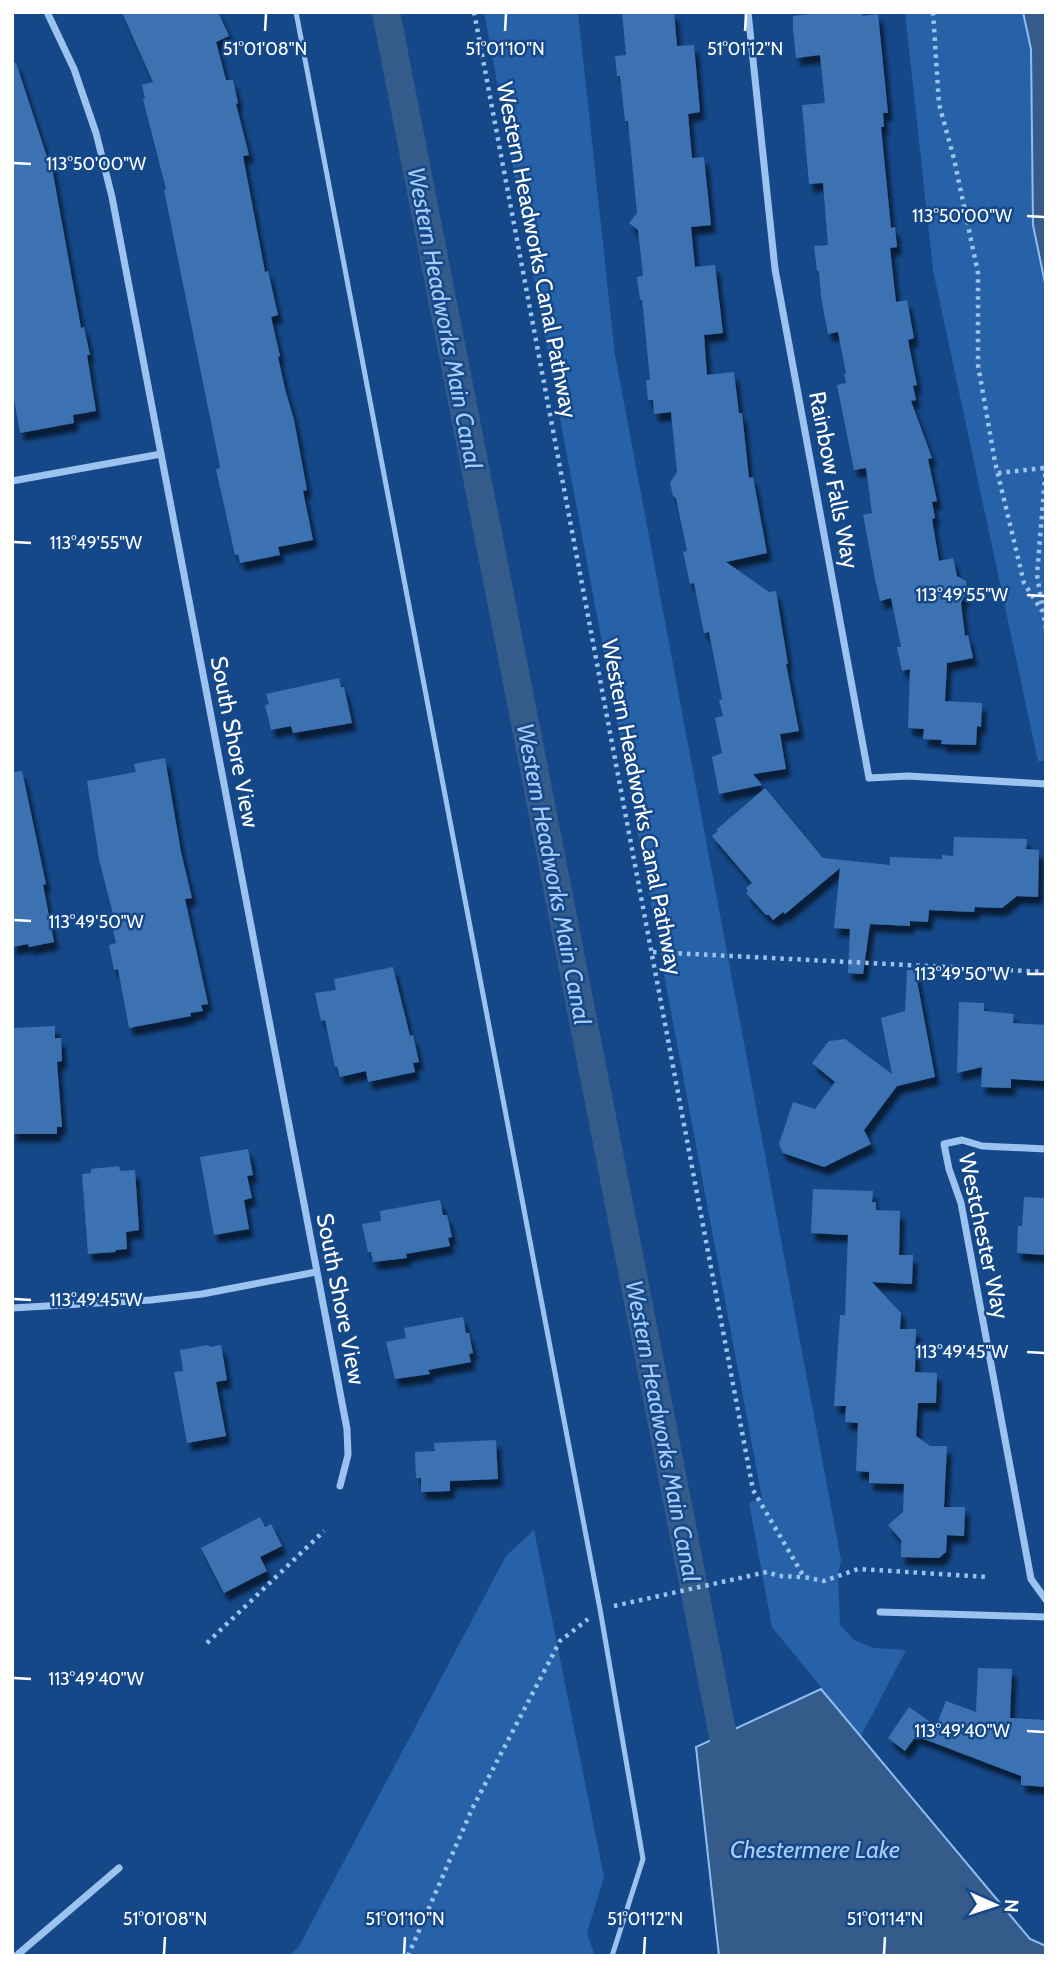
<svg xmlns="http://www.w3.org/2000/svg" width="1058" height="1968" viewBox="0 0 1058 1968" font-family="Cabin,sans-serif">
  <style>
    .green { fill: #2762a8 }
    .water { fill: #355b8b; stroke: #8ebdf2; stroke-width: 2 }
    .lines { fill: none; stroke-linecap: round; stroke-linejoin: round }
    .canal { stroke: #355b8b; stroke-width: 28 }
    .building { fill: #3d72b2; filter: url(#shadow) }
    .path { stroke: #9cc2ef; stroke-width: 4.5; stroke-dasharray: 3.5 5; stroke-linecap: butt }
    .lane { stroke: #9cc2ef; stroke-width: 5 }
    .street { stroke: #9cc2ef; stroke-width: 7 }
    .ticks { fill: none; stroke: #fff; stroke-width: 2.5 }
    .labels { text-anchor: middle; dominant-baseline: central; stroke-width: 5; stroke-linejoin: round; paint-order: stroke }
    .street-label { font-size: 23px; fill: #fff; stroke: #154889 }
    .water-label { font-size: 24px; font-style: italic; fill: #a8ccf6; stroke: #154889 }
    .ticks-label { font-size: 18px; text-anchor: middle; fill: #fff; stroke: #154889; stroke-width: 5; stroke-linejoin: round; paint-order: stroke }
  </style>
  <defs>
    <filter id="shadow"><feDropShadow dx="4.5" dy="8" stdDeviation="2" flood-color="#0009"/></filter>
  </defs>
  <rect width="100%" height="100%" fill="#154889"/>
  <g class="green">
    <path d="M484,12H578L615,355L841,1560L838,1575L840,1625L854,1640L874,1648L906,1650L861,1736L772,1627L749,1503L762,1498Z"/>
    <path d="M905,12H1046V761H1038L933,270Z"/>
    <path d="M534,1530L604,1877L587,1933L595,1956H288L298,1948L506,1556Z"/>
  </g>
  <g class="water">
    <path d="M1023,12H1046V288L1033,225L1031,49Z"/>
    <path d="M821,1689L1030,1939L1046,1946V1956H719L696,1747Z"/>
  </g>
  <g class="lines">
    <path class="canal" d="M386,12L723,1736"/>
  </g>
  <g class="building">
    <path d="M122,12H218L229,36L216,42L226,80H233L238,103L236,104L249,155L243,156L265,272L268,271L278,315L271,317L280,356L278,357L285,389L294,420L307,490L303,491L313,540L278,547L280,555L240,563L238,554L235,555L216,469L220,468L218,457L164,190L166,189L143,99L145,98L142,85L153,82Z"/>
    <path d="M622,12H674L677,46L694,45L700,112L688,114L692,158L704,157L711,225L691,227L695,267L715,265L723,333L704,335L707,375L734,372L739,413H742L749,478L753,477L767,553L726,562L769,592L776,591L788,664H786L799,731L780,734L786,769L753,774L762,785L719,794L712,757L722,753L715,718L723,716L719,700L722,699L709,632L704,633L694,583L690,584L683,552L687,551L676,498L673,496L670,483L677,472L671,412L654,414L653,400H648L646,380H650L642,299L640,300L637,277L643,276L638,230L629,223L637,213L628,121H625L620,76H617L615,56L626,55Z"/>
    <path d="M830,12H861L862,16L878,14L888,113H883L884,127H881L891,228L895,227L897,247L890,248L896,302L907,300L914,338L908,340L917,385L913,386L916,400L911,401L932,458L928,459L937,501L932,502L935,518L932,519L939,561L953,558L957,576L966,581L967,592L961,603L965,636L968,635L973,658L947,663L945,701L982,703L981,727L977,726L976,745L941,744L942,740L923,739L924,729L908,728L910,669L902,671L897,647H901L891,598L880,601L875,579L863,515L872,513L866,468L854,470L837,385L846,383L844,374H846L838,332L828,334L821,297L819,271H817L814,246L828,245L823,183L809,184L802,105L825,103L820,55L796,58L793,29V16Z"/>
    <path d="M16,63L47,157H50L81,328L84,327L90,355H87L96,411L73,415L74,423L20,433L12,388V64Z"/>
    <path d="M339,678L341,687H344L352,723L293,733L291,726L271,730L265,705L269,704L266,694Z"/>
    <path d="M165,758L181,852L192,898L185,899L208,1004L201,1005L203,1011L190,1013L191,1016L129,1028L118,969L114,970L109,945L116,943L113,930H117L99,859L87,781L136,772L134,764Z"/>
    <path d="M22,771L46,884L43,885L54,942L29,947L28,944L12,947V772Z"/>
    <path d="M765,788L823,858L890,865V857L942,859V855L953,856L954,837L1027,839L1026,849L1039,850L1038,897L1017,896L1002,908L975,907L974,912L929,910L928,922L910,921V926L870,924L863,974L848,973L850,929L834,928L840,868L785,914L783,912L773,920L769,915H766L746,893L748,891L746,888L752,883L712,836L718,831L716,830Z"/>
    <path d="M393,967L410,1036L413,1035L419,1062L413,1063L415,1072L368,1082L366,1071L340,1077L337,1066L335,1067L325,1020L321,1021L315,993L336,990L334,979Z"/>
    <path d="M907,970H915L935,1077L897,1086L864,1130L871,1144L824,1167L783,1153L779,1144L793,1102L815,1109L835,1082L812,1063L829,1041L845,1039L892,1074L881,1018L905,1011Z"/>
    <path d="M959,1002L984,1003V1011L1014,1014L1013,1023L1046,1025V1081L1011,1079V1088L981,1087L982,1067L957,1073Z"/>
    <path d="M55,1026V1038H61L62,1061L57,1062L62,1127H57V1134H12V1028Z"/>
    <path d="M248,1149L253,1175L247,1176L252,1198L244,1200L249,1229L214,1235L200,1157Z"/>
    <path d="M119,1166L120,1171L135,1170L139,1230L126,1232L127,1249L116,1250L115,1252L88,1254L82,1174L91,1173V1169Z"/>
    <path d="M813,1189L873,1191L872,1202H876V1210L900,1211L899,1255H913L912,1284L872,1282L901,1313L900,1329H916L915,1372L937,1373L936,1403H918L916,1436L930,1446H947L944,1507H965L964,1536L947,1535L946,1552L939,1558L901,1557V1540L888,1525L903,1512L904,1484L869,1483V1472L856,1471L858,1423L845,1422L846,1406H834L840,1315H845L848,1235L811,1233Z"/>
    <path d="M1024,1197L1046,1198L1045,1255L1017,1253L1018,1226H1022Z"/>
    <path d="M440,1200L443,1215H447L452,1237L448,1238L450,1246L406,1254L407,1258L373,1262L371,1252H368L362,1224L381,1221L380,1211Z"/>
    <path d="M463,1317L466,1333H469L473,1353L469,1354L471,1362L428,1370L430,1374L395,1379L386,1342L406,1338L404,1328Z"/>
    <path d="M208,1345L211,1347L221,1345L227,1380L216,1382L226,1436L187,1443L174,1372L183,1371L180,1350Z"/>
    <path d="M496,1440L498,1479L450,1481V1491L421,1492V1478H416L415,1452L435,1451L434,1443Z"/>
    <path d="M260,1517L265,1527L271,1524L282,1546L260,1557L267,1571L224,1593L201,1548Z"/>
    <path d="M978,1668L1012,1669L1010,1718L1046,1720V1787L1021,1785V1776L916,1736L905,1751L888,1738L909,1707L936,1726L946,1701L976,1712Z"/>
  </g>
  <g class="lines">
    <g class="path">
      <path d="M474,12L753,1490L804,1577L824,1581L858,1569L989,1577"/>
      <path d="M933,12L939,104L954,159L978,273V365L995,462L1024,583L1042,611"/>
      <path d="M1046,465L1037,575L1046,629"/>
      <path d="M998,473L1044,468"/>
      <path d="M653,952L1046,972"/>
      <path d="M614,1606L767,1572L779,1576L803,1577"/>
      <path d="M207,1643L324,1531"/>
      <path d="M408,1956L472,1809L560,1641L588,1619"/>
    </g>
    <path class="lane" d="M296,12L600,1609L643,1859L612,1956"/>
    <g class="street">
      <path d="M47,12L74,69L96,133L112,197L347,1429L348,1455L340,1486"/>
      <path d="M748,12L775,269L869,778L908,776L1046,784"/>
      <path d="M12,481L161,454"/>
      <path d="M1046,1149L982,1146L962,1140L944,1144L949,1169L961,1203L1031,1579L1046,1600"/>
      <path d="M12,1308L151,1300L202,1294L316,1272"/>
      <path d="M880,1612L1046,1617"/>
      <path d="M16,1956L119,1868"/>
    </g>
  </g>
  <path class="ticks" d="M265,31L266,14M505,31L506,14M745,31L746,14M14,163L31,164M1027,216L1044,217M14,542L31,543M1027,595L1044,596M14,920L31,921M1027,974H1044M14,1299L31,1300M1027,1352L1044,1353M14,1678L31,1679M1027,1731L1044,1732M164,1954L165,1937M404,1954L405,1937M644,1954L645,1937M884,1954L885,1937"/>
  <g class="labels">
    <g class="street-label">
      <text transform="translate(537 250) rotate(79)">Western Headworks Canal Pathway</text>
      <text transform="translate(834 480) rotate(79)">Rainbow Falls Way</text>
      <text transform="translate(235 742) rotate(79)">South Shore View</text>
      <text transform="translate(642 807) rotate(79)">Western Headworks Canal Pathway</text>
      <text transform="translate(984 1236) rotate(78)">Westchester Way</text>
      <text transform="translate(341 1299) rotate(79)">South Shore View</text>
    </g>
    <g class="water-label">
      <text transform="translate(445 318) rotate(79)">Western Headworks Main Canal</text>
      <text transform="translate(554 874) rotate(79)">Western Headworks Main Canal</text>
      <text transform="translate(663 1431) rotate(79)">Western Headworks Main Canal</text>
      <text x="815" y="1849">Chestermere Lake</text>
    </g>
  </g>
  <g class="ticks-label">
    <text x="265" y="55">51°01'08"N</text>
    <text x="505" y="55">51°01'10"N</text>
    <text x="745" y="55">51°01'12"N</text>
    <text x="96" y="170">113°50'00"W</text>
    <text x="962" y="222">113°50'00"W</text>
    <text x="96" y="549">113°49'55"W</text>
    <text x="962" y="601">113°49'55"W</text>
    <text x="96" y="928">113°49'50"W</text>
    <text x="962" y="980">113°49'50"W</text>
    <text x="96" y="1306">113°49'45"W</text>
    <text x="962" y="1358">113°49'45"W</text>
    <text x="96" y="1685">113°49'40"W</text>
    <text x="962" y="1737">113°49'40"W</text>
    <text x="165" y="1925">51°01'08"N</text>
    <text x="405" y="1925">51°01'10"N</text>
    <text x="645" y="1925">51°01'12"N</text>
    <text x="885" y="1925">51°01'14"N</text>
  </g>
  <rect width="1058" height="1968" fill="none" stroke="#ffffff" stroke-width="28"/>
  <g transform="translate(995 1905) rotate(93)" stroke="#154889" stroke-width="5" paint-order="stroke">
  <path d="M0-5L12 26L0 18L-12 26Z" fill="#ffffff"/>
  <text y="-10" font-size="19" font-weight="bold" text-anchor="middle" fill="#ffffff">N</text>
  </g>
</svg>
